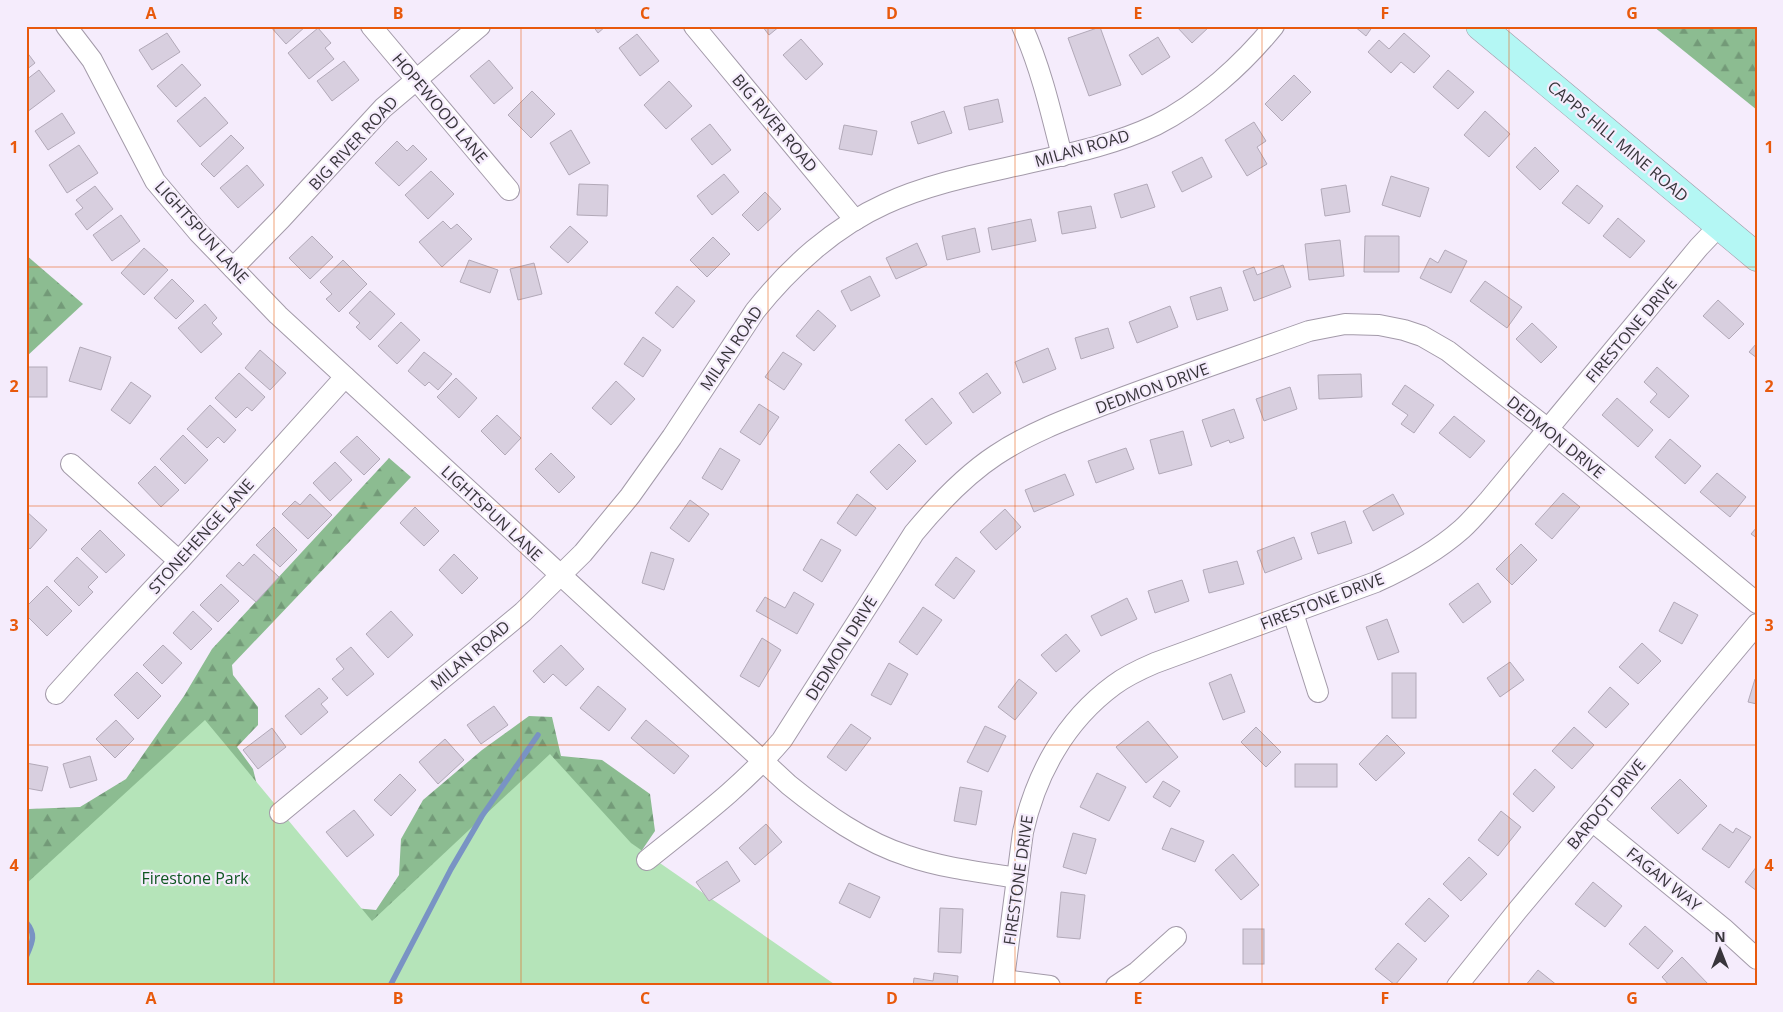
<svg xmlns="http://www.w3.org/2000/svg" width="1783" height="1012" viewBox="0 0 1783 1012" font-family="'Open Sans',sans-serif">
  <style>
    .forest { fill: url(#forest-firs) }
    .park { fill: #b5e4b9 }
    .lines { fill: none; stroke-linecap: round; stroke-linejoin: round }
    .stream { stroke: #7993c4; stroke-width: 5.5 }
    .building { fill: #d8cfdf; stroke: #b2a9b8 }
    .street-casing { stroke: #a39aa9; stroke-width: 22 }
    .secondary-casing { stroke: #a39aa9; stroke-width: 29 }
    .street { stroke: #fff; stroke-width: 20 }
    .secondary { stroke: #b4f7f4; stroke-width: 28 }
    .grid { fill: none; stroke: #e8590c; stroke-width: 1; stroke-opacity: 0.55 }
    .labels { text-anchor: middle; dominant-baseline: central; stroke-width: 4.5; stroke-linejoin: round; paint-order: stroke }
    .street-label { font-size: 16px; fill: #38353b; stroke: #f5ecfc }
    .park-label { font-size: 16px; fill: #0e5621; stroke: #f5ecfc }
    .neatline { fill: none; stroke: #e8590c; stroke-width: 2 }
    .grid-label { font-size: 16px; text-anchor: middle; font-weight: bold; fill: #e8590c }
  </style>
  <defs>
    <pattern id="forest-firs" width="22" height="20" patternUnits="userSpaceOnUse" patternTransform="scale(1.25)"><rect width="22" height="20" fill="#8cbc91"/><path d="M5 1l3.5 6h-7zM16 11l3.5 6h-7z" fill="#739a78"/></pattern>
  </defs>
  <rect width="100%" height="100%" fill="#f5ecfc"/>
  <g class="forest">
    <path d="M1653,26H1757V110Z"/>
    <path d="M26,255L83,304L26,357Z"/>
    <path d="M389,458L411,477L232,665L233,675L258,707V725L237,747L253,769L265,817L354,908L376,910L399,875L401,839L423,800L482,750L529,716L552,717L561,756L602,760L650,794L655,831L638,856L830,986H26V807L29,809L80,807L126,779L184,696L212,649Z"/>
  </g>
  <path class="park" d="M205,720L372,921L550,754L631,843L837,986H26V884Z"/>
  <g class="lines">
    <g class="stream">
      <path d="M26,922C37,935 32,943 26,957"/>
      <path d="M390,986L451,869L482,816L538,735"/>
    </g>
  </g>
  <g class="building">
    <path d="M270,26H306L286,44Z"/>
    <path d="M593,26H606L598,33Z"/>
    <path d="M762,26H780L769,35Z"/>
    <path d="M1176,26H1210L1192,43Z"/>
    <path d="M1354,26H1373L1366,36Z"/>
    <path d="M1100,27L1121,85L1089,96L1068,38Z"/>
    <path d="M318,28L331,43L325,48L334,59L309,79L288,53Z"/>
    <path d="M167,33L180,52L152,70L139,50Z"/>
    <path d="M1404,33L1430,56L1414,73L1401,62L1391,73L1368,52L1379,40L1389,49Z"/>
    <path d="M637,34L659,61L640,76L619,48Z"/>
    <path d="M1158,37L1170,57L1142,75L1129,55Z"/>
    <path d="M801,39L823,64L806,80L783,55Z"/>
    <path d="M26,51L35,63L26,70Z"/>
    <path d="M489,60L513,88L494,104L470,76Z"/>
    <path d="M344,61L359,80L332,101L317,81Z"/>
    <path d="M182,64L201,85L176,107L157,86Z"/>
    <path d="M39,70L55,91L27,112L26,80Z"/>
    <path d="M1448,70L1474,92L1458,109L1433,87Z"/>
    <path d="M1294,75L1311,92L1282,121L1265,104Z"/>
    <path d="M669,81L692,106L666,129L644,105Z"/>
    <path d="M532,91L555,114L531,138L508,115Z"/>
    <path d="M205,97L228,123L200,147L177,121Z"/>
    <path d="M998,99L1003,122L969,130L964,107Z"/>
    <path d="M944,111L952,133L918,144L911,122Z"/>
    <path d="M1485,111L1510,134L1489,157L1464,135Z"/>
    <path d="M62,113L75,133L48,150L35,131Z"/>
    <path d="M1254,122L1266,141L1257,147L1267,164L1247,176L1225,140Z"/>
    <path d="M710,124L731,150L712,165L691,139Z"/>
    <path d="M844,125L877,131L872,155L839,149Z"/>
    <path d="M571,130L590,163L569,175L550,143Z"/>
    <path d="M231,135L244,148L214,177L201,164Z"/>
    <path d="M397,141L407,151L413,145L427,159L399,186L375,163Z"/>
    <path d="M79,145L98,173L67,193L49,165Z"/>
    <path d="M1535,147L1559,171L1540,190L1516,167Z"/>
    <path d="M1202,157L1212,177L1182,192L1172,172Z"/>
    <path d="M247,165L264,185L238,208L220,188Z"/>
    <path d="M431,171L454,194L428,219L405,195Z"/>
    <path d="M724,174L739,192L712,215L697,196Z"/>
    <path d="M1391,176L1429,188L1420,217L1382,205Z"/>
    <path d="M579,184L608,185L607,216L577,215Z"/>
    <path d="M1147,184L1155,207L1121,218L1114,194Z"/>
    <path d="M1346,185L1350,212L1325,216L1321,189Z"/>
    <path d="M1577,185L1603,206L1589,224L1562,203Z"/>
    <path d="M95,186L113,209L87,230L75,214L83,208L76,200Z"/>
    <path d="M765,192L781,209L758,231L742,215Z"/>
    <path d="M1091,206L1096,228L1062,234L1058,212Z"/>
    <path d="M121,215L140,241L112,261L93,235Z"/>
    <path d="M1618,218L1645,241L1630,258L1603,236Z"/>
    <path d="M1031,219L1036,241L992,250L988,228Z"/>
    <path d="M443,221L451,229L457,224L472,239L442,267L419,242Z"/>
    <path d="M570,226L588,242L568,263L550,247Z"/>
    <path d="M975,228L980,252L947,260L942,236Z"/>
    <path d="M312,236L333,257L310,279L289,258Z"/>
    <path d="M1365,236H1399V272H1364Z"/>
    <path d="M713,237L730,254L707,277L690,260Z"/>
    <path d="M1340,240L1344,276L1309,280L1305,244Z"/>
    <path d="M917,243L927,265L896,279L886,258Z"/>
    <path d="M144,248L168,270L144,295L121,273Z"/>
    <path d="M1445,250L1467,261L1451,293L1420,278L1430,258L1438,263Z"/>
    <path d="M343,260L367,284L339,312L326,299L332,294L320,282Z"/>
    <path d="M469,260L498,270L490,293L460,282Z"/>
    <path d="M534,263L542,294L518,300L510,269Z"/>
    <path d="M1283,265L1291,287L1254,301L1243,271L1254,267L1257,275Z"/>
    <path d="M870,276L880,296L851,311L841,291Z"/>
    <path d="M172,279L194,301L176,319L154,298Z"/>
    <path d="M1485,281L1522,307L1507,328L1470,301Z"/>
    <path d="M677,286L695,301L673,328L655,313Z"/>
    <path d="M1221,287L1228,310L1197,320L1190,297Z"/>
    <path d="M370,291L395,314L370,340L356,327L360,323L349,313Z"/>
    <path d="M1718,300L1744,324L1729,339L1703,316Z"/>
    <path d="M205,304L217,318L212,323L222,334L201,353L178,328Z"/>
    <path d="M1170,306L1178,327L1137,343L1129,322Z"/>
    <path d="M818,310L836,326L814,351L796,336Z"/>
    <path d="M401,322L420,340L397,364L378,346Z"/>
    <path d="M1532,323L1557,347L1541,363L1516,339Z"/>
    <path d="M1108,328L1114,348L1081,359L1075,338Z"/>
    <path d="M643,337L661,350L643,377L624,364Z"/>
    <path d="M1757,343V358L1749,352Z"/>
    <path d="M80,347L111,357L101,390L69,381Z"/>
    <path d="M1048,348L1056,369L1023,383L1015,362Z"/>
    <path d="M260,350L286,373L270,390L245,368Z"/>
    <path d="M424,352L452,374L438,390L429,382L425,386L408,371Z"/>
    <path d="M783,352L802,364L784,390L765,377Z"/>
    <rect x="26" y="367" width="21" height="30"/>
    <path d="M1657,367L1689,396L1669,418L1650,402L1657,394L1644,382Z"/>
    <path d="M239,373L265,397L252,411L247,407L236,418L215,398Z"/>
    <path d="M987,373L1001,393L973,413L959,393Z"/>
    <path d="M1361,374L1362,397L1319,399L1318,375Z"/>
    <path d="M456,378L477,398L459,418L437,397Z"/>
    <path d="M616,381L635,399L611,425L592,408Z"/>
    <path d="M131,382L151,396L130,424L111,410Z"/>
    <path d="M1405,385L1434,405L1414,433L1401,424L1408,415L1392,404Z"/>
    <path d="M1290,387L1297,409L1264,421L1256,399Z"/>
    <path d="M932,398L952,423L926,445L905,420Z"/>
    <path d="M1617,398L1653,430L1638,447L1602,415Z"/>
    <path d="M759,404L779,417L760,445L740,432Z"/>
    <path d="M210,405L236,430L224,443L218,437L207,448L187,429Z"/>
    <path d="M1234,409L1244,438L1230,443L1229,440L1211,447L1202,420Z"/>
    <path d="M497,415L521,438L505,455L481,431Z"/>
    <path d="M1454,416L1485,441L1470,458L1439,433Z"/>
    <path d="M1183,431L1192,465L1159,474L1150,440Z"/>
    <path d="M183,435L208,460L185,484L160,459Z"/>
    <path d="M357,436L380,459L364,475L340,452Z"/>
    <path d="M1670,439L1701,466L1685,484L1655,457Z"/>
    <path d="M899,444L916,461L887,490L870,472Z"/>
    <path d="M720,448L740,460L722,490L702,478Z"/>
    <path d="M1126,448L1134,469L1096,483L1088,461Z"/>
    <path d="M551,453L575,477L559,493L535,469Z"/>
    <path d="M335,462L352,480L330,501L313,483Z"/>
    <path d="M155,466L179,490L161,507L138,483Z"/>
    <path d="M1717,473L1746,497L1730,517L1700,492Z"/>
    <path d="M1065,474L1074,495L1034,512L1025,490Z"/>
    <path d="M1563,493L1580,507L1552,539L1535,524Z"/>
    <path d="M310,494L332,515L308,539L282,514L295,501L300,505Z"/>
    <path d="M857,494L876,508L856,536L837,523Z"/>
    <path d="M1393,494L1404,514L1373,531L1363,511Z"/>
    <path d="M690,500L709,514L689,542L670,528Z"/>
    <path d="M415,507L439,531L424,546L400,523Z"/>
    <path d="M1005,509L1021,527L996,550L980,532Z"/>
    <path d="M26,511L47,530L30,549L26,545Z"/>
    <path d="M1345,521L1352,543L1318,554L1311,533Z"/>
    <path d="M274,527L297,550L280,567L256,545Z"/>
    <path d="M1757,527V538L1751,534Z"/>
    <path d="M100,530L125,555L106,573L81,549Z"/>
    <path d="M1294,537L1302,559L1265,573L1257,551Z"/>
    <path d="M821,539L841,550L822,582L803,570Z"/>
    <path d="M1521,544L1537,560L1512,585L1496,569Z"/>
    <path d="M651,552L674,559L664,590L642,583Z"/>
    <path d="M254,554L279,577L256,602L226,576L239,562L243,566Z"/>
    <path d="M454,554L478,578L462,594L439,570Z"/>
    <path d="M77,557L98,577L88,587L93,592L79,606L54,581Z"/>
    <path d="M956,557L975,571L954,599L935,585Z"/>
    <path d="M1237,561L1244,584L1209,593L1203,570Z"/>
    <path d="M1182,580L1189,601L1155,613L1148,591Z"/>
    <path d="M1478,583L1491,602L1463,623L1449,604Z"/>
    <path d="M221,584L239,601L218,622L200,605Z"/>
    <path d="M47,586L72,611L47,636L26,615V607Z"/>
    <path d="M794,592L814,604L797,634L756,611L765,597L785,608Z"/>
    <path d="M1127,598L1137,619L1101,636L1091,616Z"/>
    <path d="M1674,602L1698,615L1682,644L1659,631Z"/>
    <path d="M923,607L942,620L917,655L899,642Z"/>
    <path d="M193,611L212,629L191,650L173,633Z"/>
    <path d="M391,611L413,635L388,658L366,634Z"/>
    <path d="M1387,619L1399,652L1378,660L1366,627Z"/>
    <path d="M1066,634L1080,651L1056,672L1041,655Z"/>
    <path d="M762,638L781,650L759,687L740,676Z"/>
    <path d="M1642,643L1661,661L1638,684L1619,667Z"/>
    <path d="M163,645L182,663L162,684L143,665Z"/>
    <path d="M561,645L584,669L566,686L553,674L544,683L533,671Z"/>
    <path d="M351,647L374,674L347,696L332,679L344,669L336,659Z"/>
    <path d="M1510,662L1524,680L1500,697L1487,678Z"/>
    <path d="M889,663L908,674L891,705L871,695Z"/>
    <path d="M137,672L161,696L138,719L114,695Z"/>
    <rect x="1392" y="673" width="24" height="45"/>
    <path d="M1231,674L1245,712L1223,720L1209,683Z"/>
    <path d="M1019,679L1037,693L1015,720L998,707Z"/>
    <path d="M1755,679H1757V704L1748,702Z"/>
    <path d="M598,686L626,709L609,731L580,708Z"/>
    <path d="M1610,687L1629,704L1606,728L1588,712Z"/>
    <path d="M319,688L328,698L321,704L328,712L301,735L285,716Z"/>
    <path d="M494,706L508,725L481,744L467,725Z"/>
    <path d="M116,720L134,739L115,758L96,739Z"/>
    <path d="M646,720L689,756L674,774L631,738Z"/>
    <path d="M1148,721L1178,757L1146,783L1116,747Z"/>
    <path d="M851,724L871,738L846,771L827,757Z"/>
    <path d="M985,726L1006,736L988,772L967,762Z"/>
    <path d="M1256,727L1281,752L1266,767L1241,742Z"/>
    <path d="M1574,727L1594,745L1572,769L1552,751Z"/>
    <path d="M272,728L286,747L258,769L243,750Z"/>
    <path d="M1387,735L1405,753L1376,781L1359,764Z"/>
    <path d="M445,739L464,760L438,784L419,762Z"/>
    <path d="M90,756L97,780L70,788L63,764Z"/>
    <path d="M26,763L48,767L42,791L26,788Z"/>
    <rect x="1295" y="764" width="42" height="23"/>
    <path d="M1535,769L1555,787L1533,812L1513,794Z"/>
    <path d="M1097,773L1126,787L1109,821L1080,807Z"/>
    <path d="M400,774L416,790L391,816L374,800Z"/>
    <path d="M1680,779L1707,806L1678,834L1651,808Z"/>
    <path d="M1163,781L1180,791L1170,807L1153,797Z"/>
    <path d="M960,787L982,791L976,825L954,821Z"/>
    <path d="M354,810L374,835L347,857L326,832Z"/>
    <path d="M1501,811L1521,827L1498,856L1478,840Z"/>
    <path d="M766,824L782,842L755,865L739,848Z"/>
    <path d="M1720,824L1733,833L1736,828L1751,837L1729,868L1702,849Z"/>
    <path d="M1171,828L1204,841L1195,862L1162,849Z"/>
    <path d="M1073,833L1096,839L1086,874L1063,867Z"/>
    <path d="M1233,854L1259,885L1241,900L1215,870Z"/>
    <path d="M1469,857L1487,874L1461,901L1443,884Z"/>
    <path d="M727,861L740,881L709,901L696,882Z"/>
    <path d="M1757,866V891L1745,882Z"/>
    <path d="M1593,882L1622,906L1605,927L1575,904Z"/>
    <path d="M849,883L880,897L870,918L839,903Z"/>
    <path d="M1061,892L1085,895L1080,939L1057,937Z"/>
    <path d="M1429,898L1449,916L1425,942L1405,924Z"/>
    <path d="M940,908L963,909L961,953L938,952Z"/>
    <path d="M1645,926L1673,951L1658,969L1629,944Z"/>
    <rect x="1243" y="929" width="21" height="35"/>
    <path d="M1398,943L1417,959L1395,985L1375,969Z"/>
    <path d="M1682,957L1710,986H1670L1662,977Z"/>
    <path d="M1538,970L1558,986H1525Z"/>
    <path d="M934,973L958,976L957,986H913L914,978L933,981Z"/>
  </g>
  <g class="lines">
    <defs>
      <g id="street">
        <path d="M66,26L92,60L155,181L198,232L278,315L789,785C825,814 864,842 908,856C943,868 980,872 1017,878"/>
        <path d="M371,26L509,190"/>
        <path d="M694,26L855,220"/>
        <path d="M1022,26C1041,68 1051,112 1062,156"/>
        <path d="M233,268L281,219L383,108L480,26"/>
        <path d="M71,464L179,561"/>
        <path d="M1293,613L1318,692"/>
        <path d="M56,694L93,653L179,561L345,377"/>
        <path d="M280,813L523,612L583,553L630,496L672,437L755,311C789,268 834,227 885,204C932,182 986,173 1037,161C1078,152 1118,143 1156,125C1200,103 1243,64 1274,26"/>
        <path d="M1592,821L1723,928L1757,959"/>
        <path d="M647,860C694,822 743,786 782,740L914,533C938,504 964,476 996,455C1032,431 1075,416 1116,400C1180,376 1245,354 1309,331L1345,324L1379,325L1404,330L1422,336L1448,351L1548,429L1757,603"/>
        <path d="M1004,980L1050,986"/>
        <path d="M1003,986L1023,832C1036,774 1065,721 1114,685C1126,676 1141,669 1155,663L1376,582C1407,568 1436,552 1462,529C1472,520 1480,510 1489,500L1699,247L1719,226"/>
        <path d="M1116,986L1137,972L1176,937"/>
        <path d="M1457,986L1517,911L1757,624"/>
      </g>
      <path id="secondary" d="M1480,26L1757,257"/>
    </defs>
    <use href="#street" class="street-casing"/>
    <use href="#secondary" class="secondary-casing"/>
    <use href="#street" class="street"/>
    <use href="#secondary" class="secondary"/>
  </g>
  <path class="grid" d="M274,26V986M521,26V986M768,26V986M1015,26V986M1262,26V986M1509,26V986M26,267H1757M26,506H1757M26,745H1757"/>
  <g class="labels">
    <g class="street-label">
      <text transform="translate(440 108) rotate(50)">HOPEWOOD LANE</text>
      <text transform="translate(775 123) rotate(50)">BIG RIVER ROAD</text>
      <text transform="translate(1618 141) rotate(40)">CAPPS HILL MINE ROAD</text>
      <text transform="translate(353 143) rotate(-47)">BIG RIVER ROAD</text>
      <text transform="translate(1082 148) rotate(-16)">MILAN ROAD</text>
      <text transform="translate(202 232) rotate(48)">LIGHTSPUN LANE</text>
      <text transform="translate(1631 330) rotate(-50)">FIRESTONE DRIVE</text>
      <text transform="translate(731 348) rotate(-56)">MILAN ROAD</text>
      <text transform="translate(1152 388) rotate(-20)">DEDMON DRIVE</text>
      <text transform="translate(1556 437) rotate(39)">DEDMON DRIVE</text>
      <text transform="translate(492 513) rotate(43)">LIGHTSPUN LANE</text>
      <text transform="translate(201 536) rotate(-48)">STONEHENGE LANE</text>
      <text transform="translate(1322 601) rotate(-21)">FIRESTONE DRIVE</text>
      <text transform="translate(841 648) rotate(-58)">DEDMON DRIVE</text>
      <text transform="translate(470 655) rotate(-40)">MILAN ROAD</text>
      <text transform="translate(1606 804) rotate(-50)">BARDOT DRIVE</text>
      <text transform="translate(1664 879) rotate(39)">FAGAN WAY</text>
      <text transform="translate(1018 880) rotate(-82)">FIRESTONE DRIVE</text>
    </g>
    <g class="park-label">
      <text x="195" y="878">Firestone Park</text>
    </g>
  </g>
  <rect width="1783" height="1012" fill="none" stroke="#f5ecfc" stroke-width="55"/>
  <g transform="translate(1720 950)" stroke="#f5ecfc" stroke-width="4" paint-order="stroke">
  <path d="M0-4L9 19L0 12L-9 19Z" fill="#38353b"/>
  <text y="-8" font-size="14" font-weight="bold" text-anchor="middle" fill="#38353b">N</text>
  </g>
  <rect x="28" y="28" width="1728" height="956" class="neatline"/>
  <g class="grid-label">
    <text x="151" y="19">A</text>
    <text x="398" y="19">B</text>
    <text x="645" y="19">C</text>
    <text x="892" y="19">D</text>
    <text x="1138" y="19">E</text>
    <text x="1385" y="19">F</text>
    <text x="1632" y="19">G</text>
    <text x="14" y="153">1</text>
    <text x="1769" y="153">1</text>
    <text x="14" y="392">2</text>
    <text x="1769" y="392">2</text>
    <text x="14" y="631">3</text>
    <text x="1769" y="631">3</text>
    <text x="14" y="871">4</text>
    <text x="1769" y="871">4</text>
    <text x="151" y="1004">A</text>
    <text x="398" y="1004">B</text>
    <text x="645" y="1004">C</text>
    <text x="892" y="1004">D</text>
    <text x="1138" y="1004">E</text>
    <text x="1385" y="1004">F</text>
    <text x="1632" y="1004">G</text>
  </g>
</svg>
